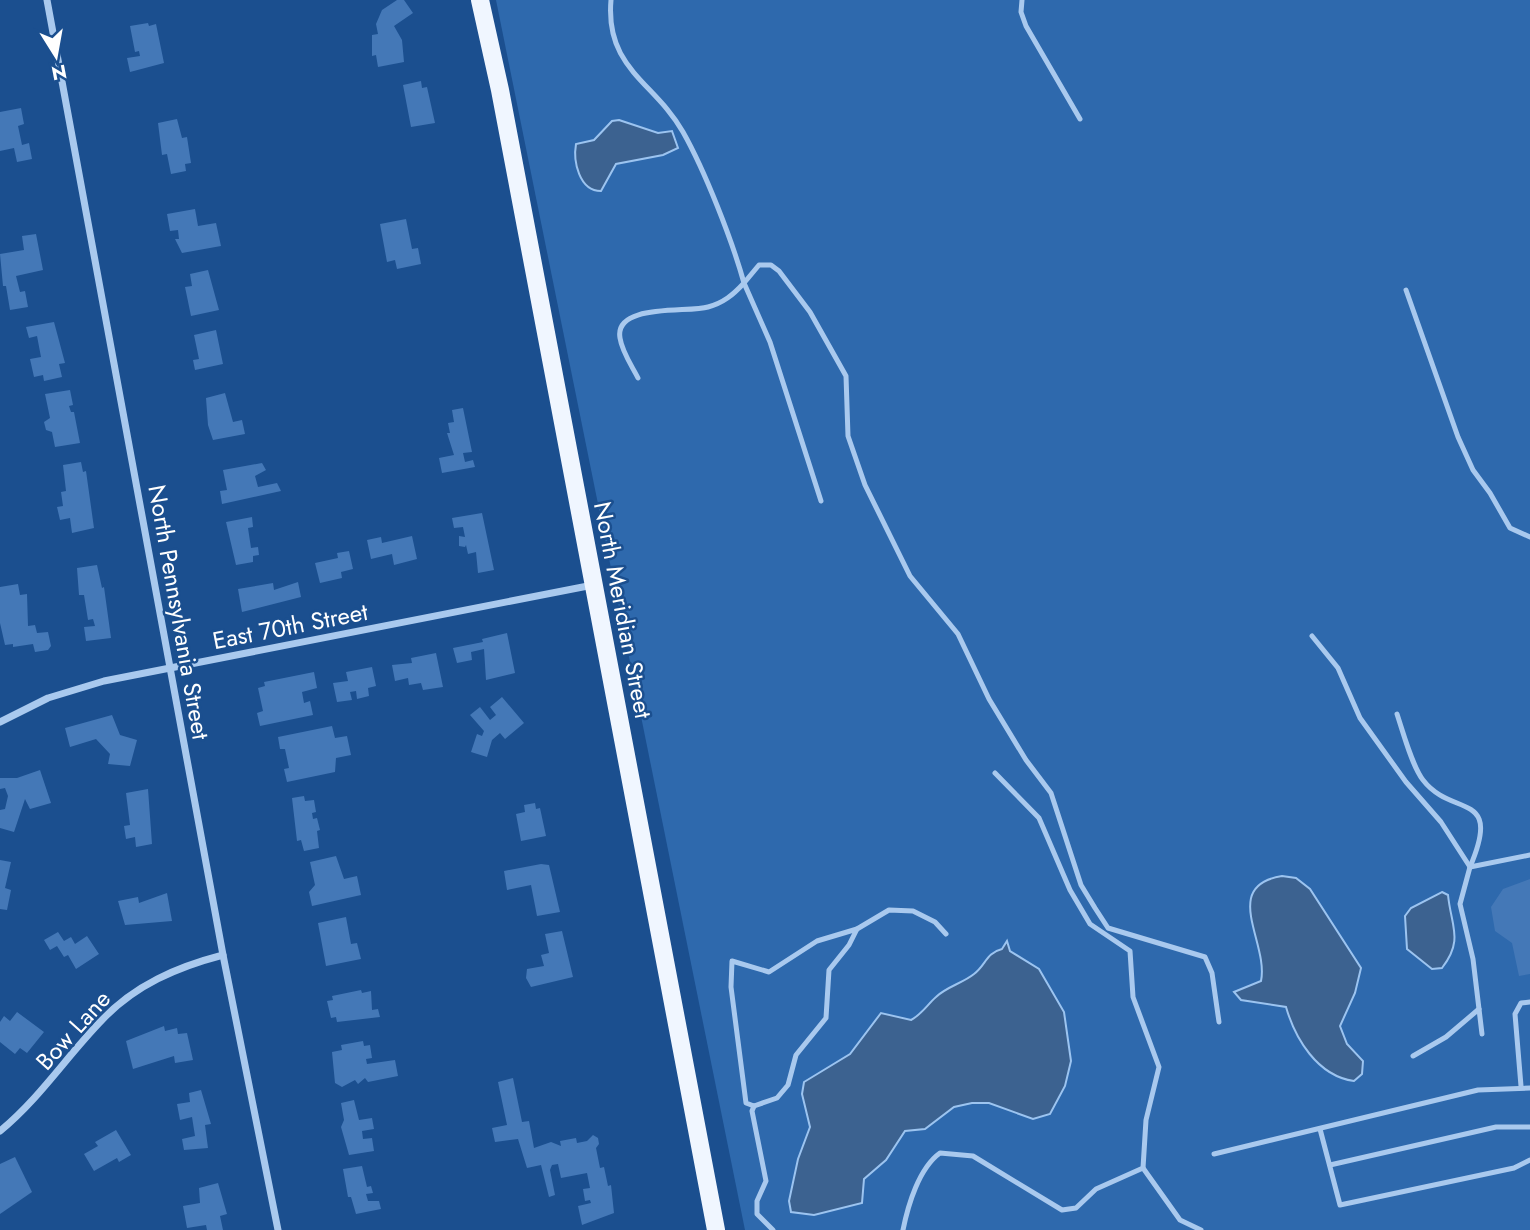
<svg xmlns="http://www.w3.org/2000/svg" width="1530" height="1230" viewBox="0 0 1530 1230" font-family="Jost,sans-serif">
  <style>
    .green { fill: #2e69ad }
    .water { fill: #3c6290; stroke: #9cc4f0; stroke-width: 2 }
    .building { fill: #4478b7 }
    .lines { fill: none; stroke-linecap: round; stroke-linejoin: round }
    .service { stroke: #a9c9ee; stroke-width: 5 }
    .minor { stroke: #a9c9ee; stroke-width: 7 }
    .primary { stroke: #f0f6ff; stroke-width: 18 }
    .labels { text-anchor: middle; dominant-baseline: central; stroke-width: 5; stroke-linejoin: round; paint-order: stroke }
    .street-label { font-size: 24px; fill: #fff; stroke: #1b4f8f }
  </style>
  <rect width="100%" height="100%" fill="#1b4f8f"/>
  <path class="green" d="M496,0H1530V1230H745Z"/>
  <g class="water">
    <path d="M619,120L658,133L672,131L678,148L663,155L616,164L601,191C579,191 573,161 576,144L594,140L612,121Z"/>
    <path d="M1282,876L1296,878L1310,889L1361,968L1355,993L1340,1026L1347,1044L1363,1061L1362,1074L1354,1081C1317,1076 1295,1038 1286,1007L1241,1000L1234,992L1261,981C1269,943 1220,886 1282,876Z"/>
    <path d="M1442,892L1448,895C1451,926 1464,940 1442,968L1432,969L1407,949L1405,916L1411,908Z"/>
    <path d="M1007,941L1010,951L1039,969L1064,1012L1071,1061L1065,1086L1050,1114L1033,1119L989,1103H972L954,1107L925,1129L905,1131L886,1160L864,1179L862,1203L814,1215L791,1212L789,1201L798,1159L810,1127L802,1094L804,1082L850,1054L881,1013L911,1020C922,1014 927,1005 936,997C946,987 963,983 974,974C986,965 986,953 1002,949Z"/>
  </g>
  <g class="building">
    <path d="M397,0H404L413,13L394,26L402,40L404,62L378,67L376,55L372,56V35L378,34L376,24L382,10Z"/>
    <path d="M148,23L149,26L156,24L164,63L130,72L127,58L140,56L139,51L135,52L130,26Z"/>
    <path d="M421,81L422,88L427,87L435,123L411,127L403,85Z"/>
    <path d="M21,108L24,124L18,126L22,145L29,143L32,159L17,162L14,148L0,151V112Z"/>
    <path d="M177,119L182,138L187,137L191,163L185,164L186,171L171,174L167,154L162,155L158,123Z"/>
    <path d="M195,209L198,226L216,223L221,246L182,253L175,239H179L178,230L170,231L167,214Z"/>
    <path d="M406,219L412,249L418,248L421,264L397,269L395,260L387,262L380,224Z"/>
    <path d="M36,234L43,270L16,276L20,292L25,291L28,307L10,310L6,286H3L0,254L24,250L22,236Z"/>
    <path d="M208,270L219,310L191,316L185,287L192,286L190,274Z"/>
    <path d="M54,322L65,363L59,364L62,377L44,381L43,375L34,377L30,359L41,357L37,336L29,338L26,327Z"/>
    <path d="M216,330L223,364L195,370L193,360L199,359L194,335Z"/>
    <path d="M70,390L73,405L69,406L71,412H74L80,443L55,447L52,432L46,430L44,422L50,418L45,394Z"/>
    <path d="M225,393L233,422L242,420L245,434L213,440L208,425L206,398Z"/>
    <path d="M463,408L472,452L463,453L465,462L473,460L475,467L442,473L439,458L454,455L447,433H450L448,423L454,422L452,410Z"/>
    <path d="M81,462L83,472L86,471L94,528L72,533L70,518L60,520L57,507L63,506L61,492L66,491L63,465Z"/>
    <path d="M262,463L266,470L255,476L258,487L277,483L281,491L222,504L220,491L227,490L223,470Z"/>
    <path d="M482,513L494,570L478,573L476,552L468,554L466,545L465,547L459,546V536L465,537L463,527L454,528L452,518Z"/>
    <path d="M252,517L253,527L248,528L251,548L258,547L259,555L253,556V562L236,565L226,522Z"/>
    <path d="M412,536L417,559L394,565L392,554L371,559L367,540L381,537L382,543Z"/>
    <path d="M349,551L353,569L341,572L342,578L320,583L315,563L338,558L337,553Z"/>
    <path d="M97,565L102,588L104,587L111,638L86,641L84,627L95,626L93,619L88,620L84,595H79L77,568Z"/>
    <path d="M298,582L301,597L242,612L238,589L273,583L274,590Z"/>
    <path d="M18,584L20,595L27,594L28,626L35,625L37,633L48,632L51,646L48,650L35,652L33,644L13,647V644L5,645L0,623V587Z"/>
    <path d="M507,633L515,673L486,680L484,649L471,652L472,660L457,663L453,648L483,642L482,639Z"/>
    <path d="M436,653L443,687L423,690L421,683L409,685L408,678L395,681L392,665L412,663L411,658Z"/>
    <path d="M372,667L376,686L368,688L369,696L357,699L356,691L350,692L352,700L337,702L333,683L348,681L346,672Z"/>
    <path d="M314,672L317,688L302,692L304,703L310,701L313,715L260,726L257,713L263,711L258,688L265,686L264,682Z"/>
    <path d="M502,697L524,723L505,739L500,733L492,740L487,757L471,752L477,734L482,736L484,731L470,715L480,707L490,720L496,715L490,707Z"/>
    <path d="M112,715L120,735L137,740L130,766L108,764L110,754L96,739L70,747L65,728Z"/>
    <path d="M332,726L335,738L347,736L351,755L336,758L335,772L287,782L284,769L289,768L285,749H280L278,737Z"/>
    <path d="M40,770L51,803L30,809L25,799L14,832L0,828V810L5,809L8,796L5,788L0,789V778H17Z"/>
    <path d="M148,789L152,844L136,847L135,837L126,839L124,826L130,825L126,793Z"/>
    <path d="M304,796L305,801L314,800L316,812L312,813L313,819L317,818L320,830L317,831L319,848L304,851L301,840L297,841L292,798Z"/>
    <path d="M535,803L536,809L540,808L546,836L521,841L516,814L525,812L524,805Z"/>
    <path d="M336,856L344,879L357,876L361,895L312,906L309,892L315,885L310,862Z"/>
    <path d="M0,860L11,862L5,888L11,890L7,910L0,909Z"/>
    <path d="M541,864L549,865L560,912L537,916L531,885L507,890L504,871Z"/>
    <path d="M1530,879V974L1519,976L1512,943L1495,931L1491,907L1503,889Z"/>
    <path d="M167,893L172,921L125,925L118,901L138,897L139,903Z"/>
    <path d="M346,917L351,944L357,943L361,959L326,966L318,923Z"/>
    <path d="M562,931L573,977L531,987L526,978L527,969L544,966L541,955L549,953L545,934Z"/>
    <path d="M58,932L64,941L71,937L75,944L87,936L99,954L76,969L68,955L64,957L57,946L50,950L44,940Z"/>
    <path d="M361,990L362,993L371,991L372,1010L378,1009L380,1017L337,1022L336,1017L331,1018L327,1001L333,1000L332,996Z"/>
    <path d="M17,1012L44,1032L27,1053L20,1048L15,1054L0,1042V1022L4,1016L10,1021Z"/>
    <path d="M164,1026L165,1031L177,1028L178,1034L187,1033L193,1060L175,1063L174,1056L133,1069L126,1041Z"/>
    <path d="M363,1041L364,1046L370,1045L372,1058L366,1059L367,1064L395,1060L398,1076L368,1082L365,1078L358,1084L355,1080L342,1087L335,1083L332,1052L342,1050L341,1045Z"/>
    <path d="M513,1078L522,1122L529,1121L534,1148L551,1142L561,1146L560,1141L576,1138L577,1143L587,1141L593,1135L598,1138L599,1144L596,1148L600,1168L604,1167L608,1186L611,1185L614,1213L582,1225L578,1206L591,1203L590,1200L585,1201L583,1189L590,1188L587,1173L561,1178L558,1164L552,1165L550,1170L555,1195L549,1197L541,1165L527,1168L518,1139L495,1142L492,1128L507,1125L498,1082Z"/>
    <path d="M201,1090L211,1124L205,1125L208,1148L184,1150L182,1139L195,1136L192,1117L180,1120L177,1104L190,1102L189,1093Z"/>
    <path d="M354,1100L359,1120L372,1118L374,1129L362,1131L363,1139L372,1138L374,1151L349,1155L341,1127L344,1120L341,1103Z"/>
    <path d="M116,1130L131,1155L119,1162L117,1158L94,1171L84,1154L98,1146L95,1142Z"/>
    <path d="M15,1157L32,1192L0,1214V1164Z"/>
    <path d="M362,1166L367,1187L371,1186L373,1193L366,1194L368,1201H379L381,1209L356,1214L351,1197H348L343,1169Z"/>
    <path d="M218,1183L227,1214L220,1216L223,1230H207L206,1225L187,1228L183,1206L200,1203L199,1188Z"/>
  </g>
  <g class="lines">
    <g class="service">
      <path d="M611,0C605,69 655,82 683,132C705,171 732,240 744,283C733,295 723,303 708,307C688,313 614,303 620,338C622,352 632,366 638,378"/>
      <path d="M1022,0L1021,12L1026,26L1080,119"/>
      <path d="M1406,290L1458,437L1473,470L1490,493L1510,528L1530,537"/>
      <path d="M821,501L770,342L744,283L759,265H771L779,271L810,312L846,376L848,436L865,485L910,576L958,634L989,699L1026,760L1051,793L1081,885L1095,908L1108,928L1205,957L1212,973L1219,1022"/>
      <path d="M1312,636L1338,668L1360,718L1406,782L1441,822L1470,867L1460,904L1473,959L1482,1034"/>
      <path d="M1397,714C1403,732 1412,766 1423,780C1452,818 1503,790 1470,867"/>
      <path d="M1470,867L1530,855"/>
      <path d="M1413,1056L1446,1037L1479,1009"/>
      <path d="M1521,1086L1515,1014L1521,1003L1530,1002"/>
      <path d="M754,1106L746,1103L731,987L732,961L769,972L817,941L857,929L889,910L913,911L935,922L946,934"/>
      <path d="M754,1106L777,1098L788,1085L796,1055L826,1018L829,970L849,945L857,929"/>
      <path d="M754,1106L752,1111L766,1181L757,1201V1214L773,1230"/>
      <path d="M1320,1129L1340,1205L1514,1168L1530,1160"/>
      <path d="M1214,1154L1478,1090L1530,1088"/>
      <path d="M1330,1165L1496,1127H1530"/>
      <path d="M1143,1168L1180,1220L1201,1230"/>
      <path d="M903,1230C908,1205 919,1168 940,1153L973,1156L1062,1210L1076,1208L1096,1189L1143,1168L1146,1120L1159,1067L1133,997L1130,951L1090,924L1070,890L1039,818L995,773"/>
    </g>
    <g class="minor">
      <path d="M47,0L223,955L278,1230"/>
      <path d="M0,722L48,698L104,681L593,585"/>
      <path d="M0,1131C40,1098 66,1057 102,1020C135,985 177,967 223,955"/>
    </g>
    <path class="primary" d="M480,0L500,90L716,1230"/>
  </g>
  <g class="labels">
    <g class="street-label">
      <text transform="translate(623 610) rotate(79)">North Meridian Street</text>
      <text transform="translate(179 612) rotate(80)">North Pennsylvania Street</text>
      <text transform="translate(290 626) rotate(-11)">East 70th Street</text>
      <text transform="translate(73 1030) rotate(-48)">Bow Lane</text>
    </g>
  </g>
  <g transform="translate(56 56) rotate(169)" stroke="#1b4f8f" stroke-width="5" paint-order="stroke">
  <path d="M0-5L12 26L0 18L-12 26Z" fill="#ffffff"/>
  <text y="-10" font-size="19" font-weight="bold" text-anchor="middle" fill="#ffffff">N</text>
  </g>
</svg>
